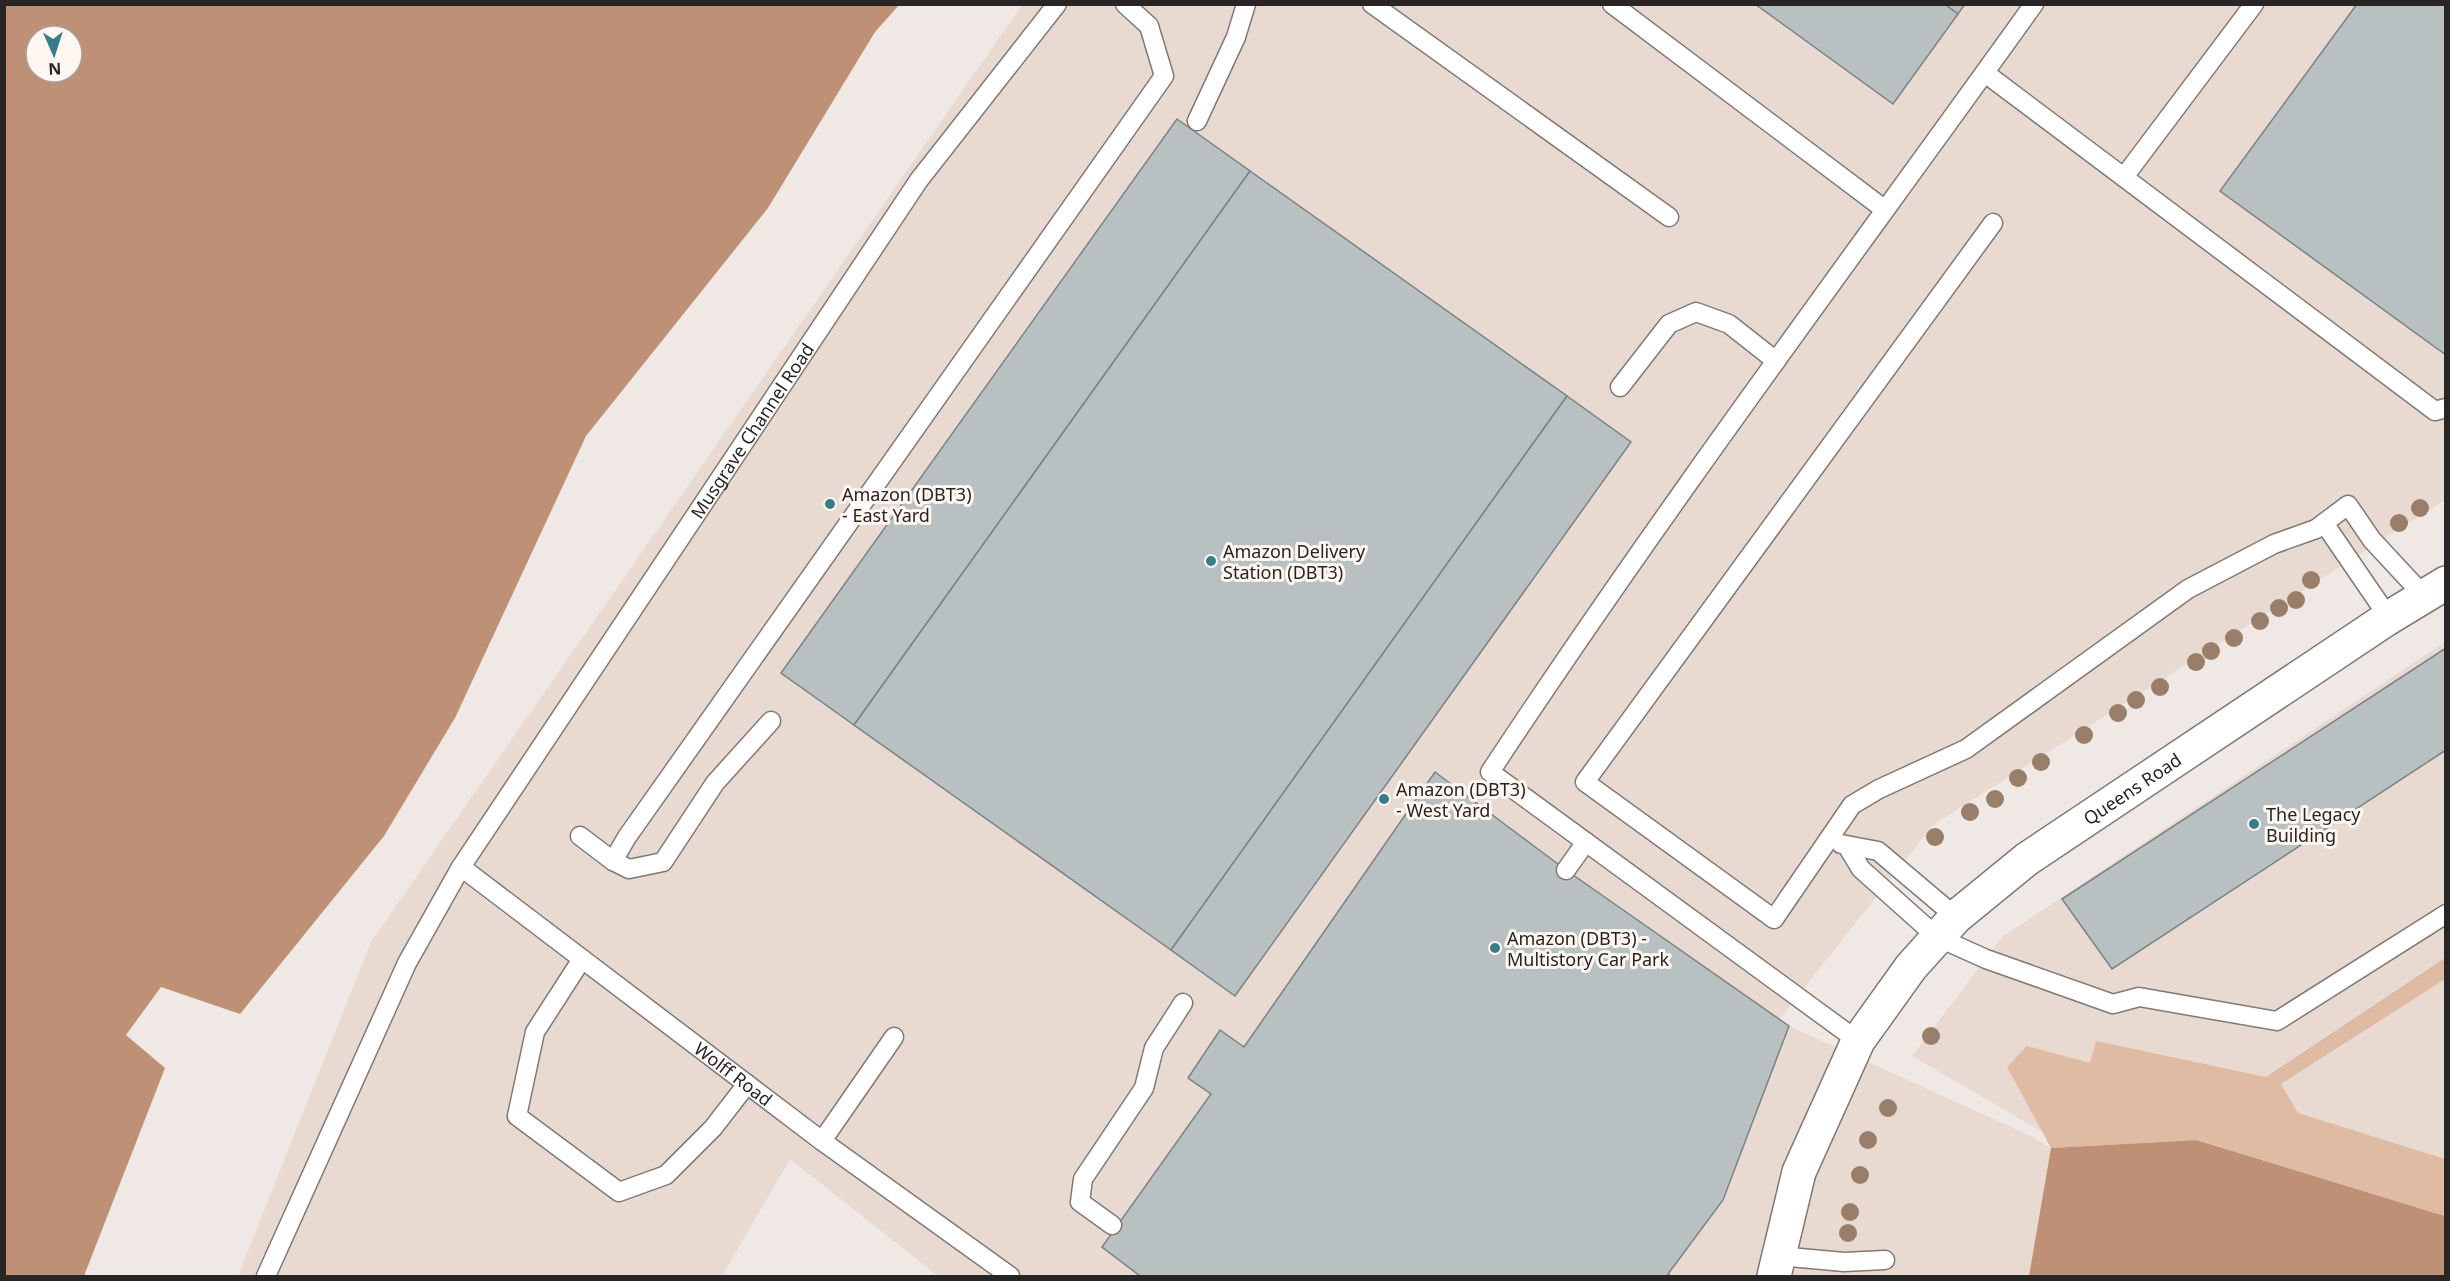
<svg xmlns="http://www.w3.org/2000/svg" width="2450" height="1281" viewBox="0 0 2450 1281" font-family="'Noto Sans',sans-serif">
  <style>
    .built { fill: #e8dad1 }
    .green { fill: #e0bba4 }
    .water { fill: #be9176; fill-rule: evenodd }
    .building { fill: #b8c0c2; stroke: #7a8283; stroke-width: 1.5 }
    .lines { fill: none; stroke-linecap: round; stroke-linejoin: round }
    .lane-casing { stroke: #807a76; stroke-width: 21 }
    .secondary-casing { stroke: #807a76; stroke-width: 36 }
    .lane { stroke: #fff; stroke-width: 18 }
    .secondary { stroke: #fff; stroke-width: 33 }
    .tree { fill: #997e6a }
    .poi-dot { fill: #367d87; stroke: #fdf6f1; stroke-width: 2 }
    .labels { text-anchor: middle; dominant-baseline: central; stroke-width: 6; stroke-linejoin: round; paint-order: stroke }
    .street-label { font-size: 18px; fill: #282524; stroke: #fdf6f1 }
    .poi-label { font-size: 18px; fill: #282524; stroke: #fdf6f1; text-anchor: start }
  </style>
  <rect width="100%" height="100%" fill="#f0e8e4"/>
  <g class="built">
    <path d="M1022,5H2445V500L1933,825L1778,1021L2031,1136L2051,1148L2029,1276H938L790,1159L722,1276H238L371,942Z"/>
    <path d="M2445,642V1201L2203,1126L2053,1138L1912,1056L2002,937Z"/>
  </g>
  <path class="green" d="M2445,958V979L2281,1084L2298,1113L2445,1159V1216L2196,1140L2051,1148L2007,1067L2027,1046L2090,1063L2096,1041L2266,1077Z"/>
  <g class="water">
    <path d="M5,4L899,5L875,32L768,208L586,436L455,718L384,836L240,1014L161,987L126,1035L165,1068L84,1276H5ZM36,36H72V72H36Z"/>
    <path d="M2196,1140L2445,1216V1276H2029L2051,1148Z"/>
  </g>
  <g class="building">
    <path d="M1755,4H1945L1958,14L1893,104Z"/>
    <path d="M1945,4H1965L1958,14Z"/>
    <path d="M2357,4H2446V355L2220,191Z"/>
    <path d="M1177,119L1250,171L854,725L781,673Z"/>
    <path d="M1250,171L1567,396L1171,950L854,725Z"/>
    <path d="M1567,396L1631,442L1235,996L1171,950Z"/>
    <path d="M2446,648V750L2112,969L2062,899Z"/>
    <path d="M1435,772L1566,870L1789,1026L1723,1200L1668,1274L1671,1276H1140L1102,1247L1211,1094L1188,1078L1220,1030L1244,1047Z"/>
  </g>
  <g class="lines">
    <defs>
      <g id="lane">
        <path d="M1372,4L1669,217"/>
        <path d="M1612,4L1884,209"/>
        <path d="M1985,73L2435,411L2446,408"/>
        <path d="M1197,121L1236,37L1246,4"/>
        <path d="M2124,177L2254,4"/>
        <path d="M1993,223L1585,782L1774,919L1852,805L1879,789L1966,749L2188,589L2274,544L2316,529L2348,505L2372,540L2425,597"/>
        <path d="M1620,387L1669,324L1696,312L1729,324L1776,361"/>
        <path d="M2324,523L2389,618"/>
        <path d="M580,836L613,861L629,869L663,862L715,783L771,721"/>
        <path d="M1841,844L1878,851L1956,917"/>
        <path d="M1847,846L1861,869L1937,937L1986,959L2113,1004L2139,997L2277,1021L2446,914"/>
        <path d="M613,861L627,837L1164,76L1149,26L1125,4"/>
        <path id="s1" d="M461,867L822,1141L1010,1276"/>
        <path d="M1566,870L1586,842"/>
        <path d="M582,959L535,1032L517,1116L619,1192L666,1175L713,1128L747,1084"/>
        <path d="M1858,1041L1490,772C1663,510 1851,259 2034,4"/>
        <path d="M822,1141L894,1037"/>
        <path d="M1112,1225L1080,1202L1083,1179L1144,1088L1154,1048L1183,1003"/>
        <path d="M1778,1256L1844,1262L1885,1260"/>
        <path id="s2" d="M266,1276L407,963L461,867L919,180L1057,4"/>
      </g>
      <g id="secondary">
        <path id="s3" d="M1774,1276L1799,1172L1858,1041L1911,967L1956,917L2027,859L2385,620L2446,583"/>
      </g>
    </defs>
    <use href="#lane" class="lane-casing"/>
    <use href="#secondary" class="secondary-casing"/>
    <use href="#lane" class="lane"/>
    <use href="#secondary" class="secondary"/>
  </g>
  <g class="tree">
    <circle cx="2420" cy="508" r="9"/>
    <circle cx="2399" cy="523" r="9"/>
    <circle cx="2311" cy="580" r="9"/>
    <circle cx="2296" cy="600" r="9"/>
    <circle cx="2279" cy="608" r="9"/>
    <circle cx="2260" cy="621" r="9"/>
    <circle cx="2234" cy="638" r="9"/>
    <circle cx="2211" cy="651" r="9"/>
    <circle cx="2196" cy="662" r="9"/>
    <circle cx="2160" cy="687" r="9"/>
    <circle cx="2136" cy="700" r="9"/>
    <circle cx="2118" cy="713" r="9"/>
    <circle cx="2084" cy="735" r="9"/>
    <circle cx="2041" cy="762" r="9"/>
    <circle cx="2018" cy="778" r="9"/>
    <circle cx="1995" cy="799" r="9"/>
    <circle cx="1970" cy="812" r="9"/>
    <circle cx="1935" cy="837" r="9"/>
    <circle cx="1931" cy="1036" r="9"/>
    <circle cx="1888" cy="1108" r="9"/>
    <circle cx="1868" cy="1140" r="9"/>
    <circle cx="1860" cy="1175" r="9"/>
    <circle cx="1850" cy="1212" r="9"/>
    <circle cx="1848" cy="1233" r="9"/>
  </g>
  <g class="poi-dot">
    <circle cx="830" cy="504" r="6"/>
    <circle cx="1211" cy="561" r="6"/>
    <circle cx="1384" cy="799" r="6"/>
    <circle cx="2254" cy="824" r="6"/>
    <circle cx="1495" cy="948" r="6"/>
  </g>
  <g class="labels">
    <g class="street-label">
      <text stroke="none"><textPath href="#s2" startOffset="978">Musgrave Channel Road</textPath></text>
      <text stroke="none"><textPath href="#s3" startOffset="627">Queens Road</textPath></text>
      <text stroke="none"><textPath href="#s1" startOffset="342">Wolff Road</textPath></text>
    </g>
    <g class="poi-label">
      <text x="842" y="494">Amazon (DBT3)<tspan x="842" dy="21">- East Yard</tspan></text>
      <text x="1223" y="551">Amazon Delivery<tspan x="1223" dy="21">Station (DBT3)</tspan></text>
      <text x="1396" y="789">Amazon (DBT3)<tspan x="1396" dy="21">- West Yard</tspan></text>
      <text x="2266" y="814">The Legacy<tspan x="2266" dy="21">Building</tspan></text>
      <text x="1507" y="938">Amazon (DBT3) -<tspan x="1507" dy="21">Multistory Car Park</tspan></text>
    </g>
  </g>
  <rect width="2450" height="1281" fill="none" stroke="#282524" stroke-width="12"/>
  <g transform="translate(54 54) rotate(177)"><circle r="28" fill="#fdf6f1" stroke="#a8a29f" stroke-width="1.5"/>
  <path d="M0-4.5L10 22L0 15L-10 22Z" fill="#367d87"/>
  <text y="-9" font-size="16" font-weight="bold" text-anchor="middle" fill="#282524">N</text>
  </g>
</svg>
